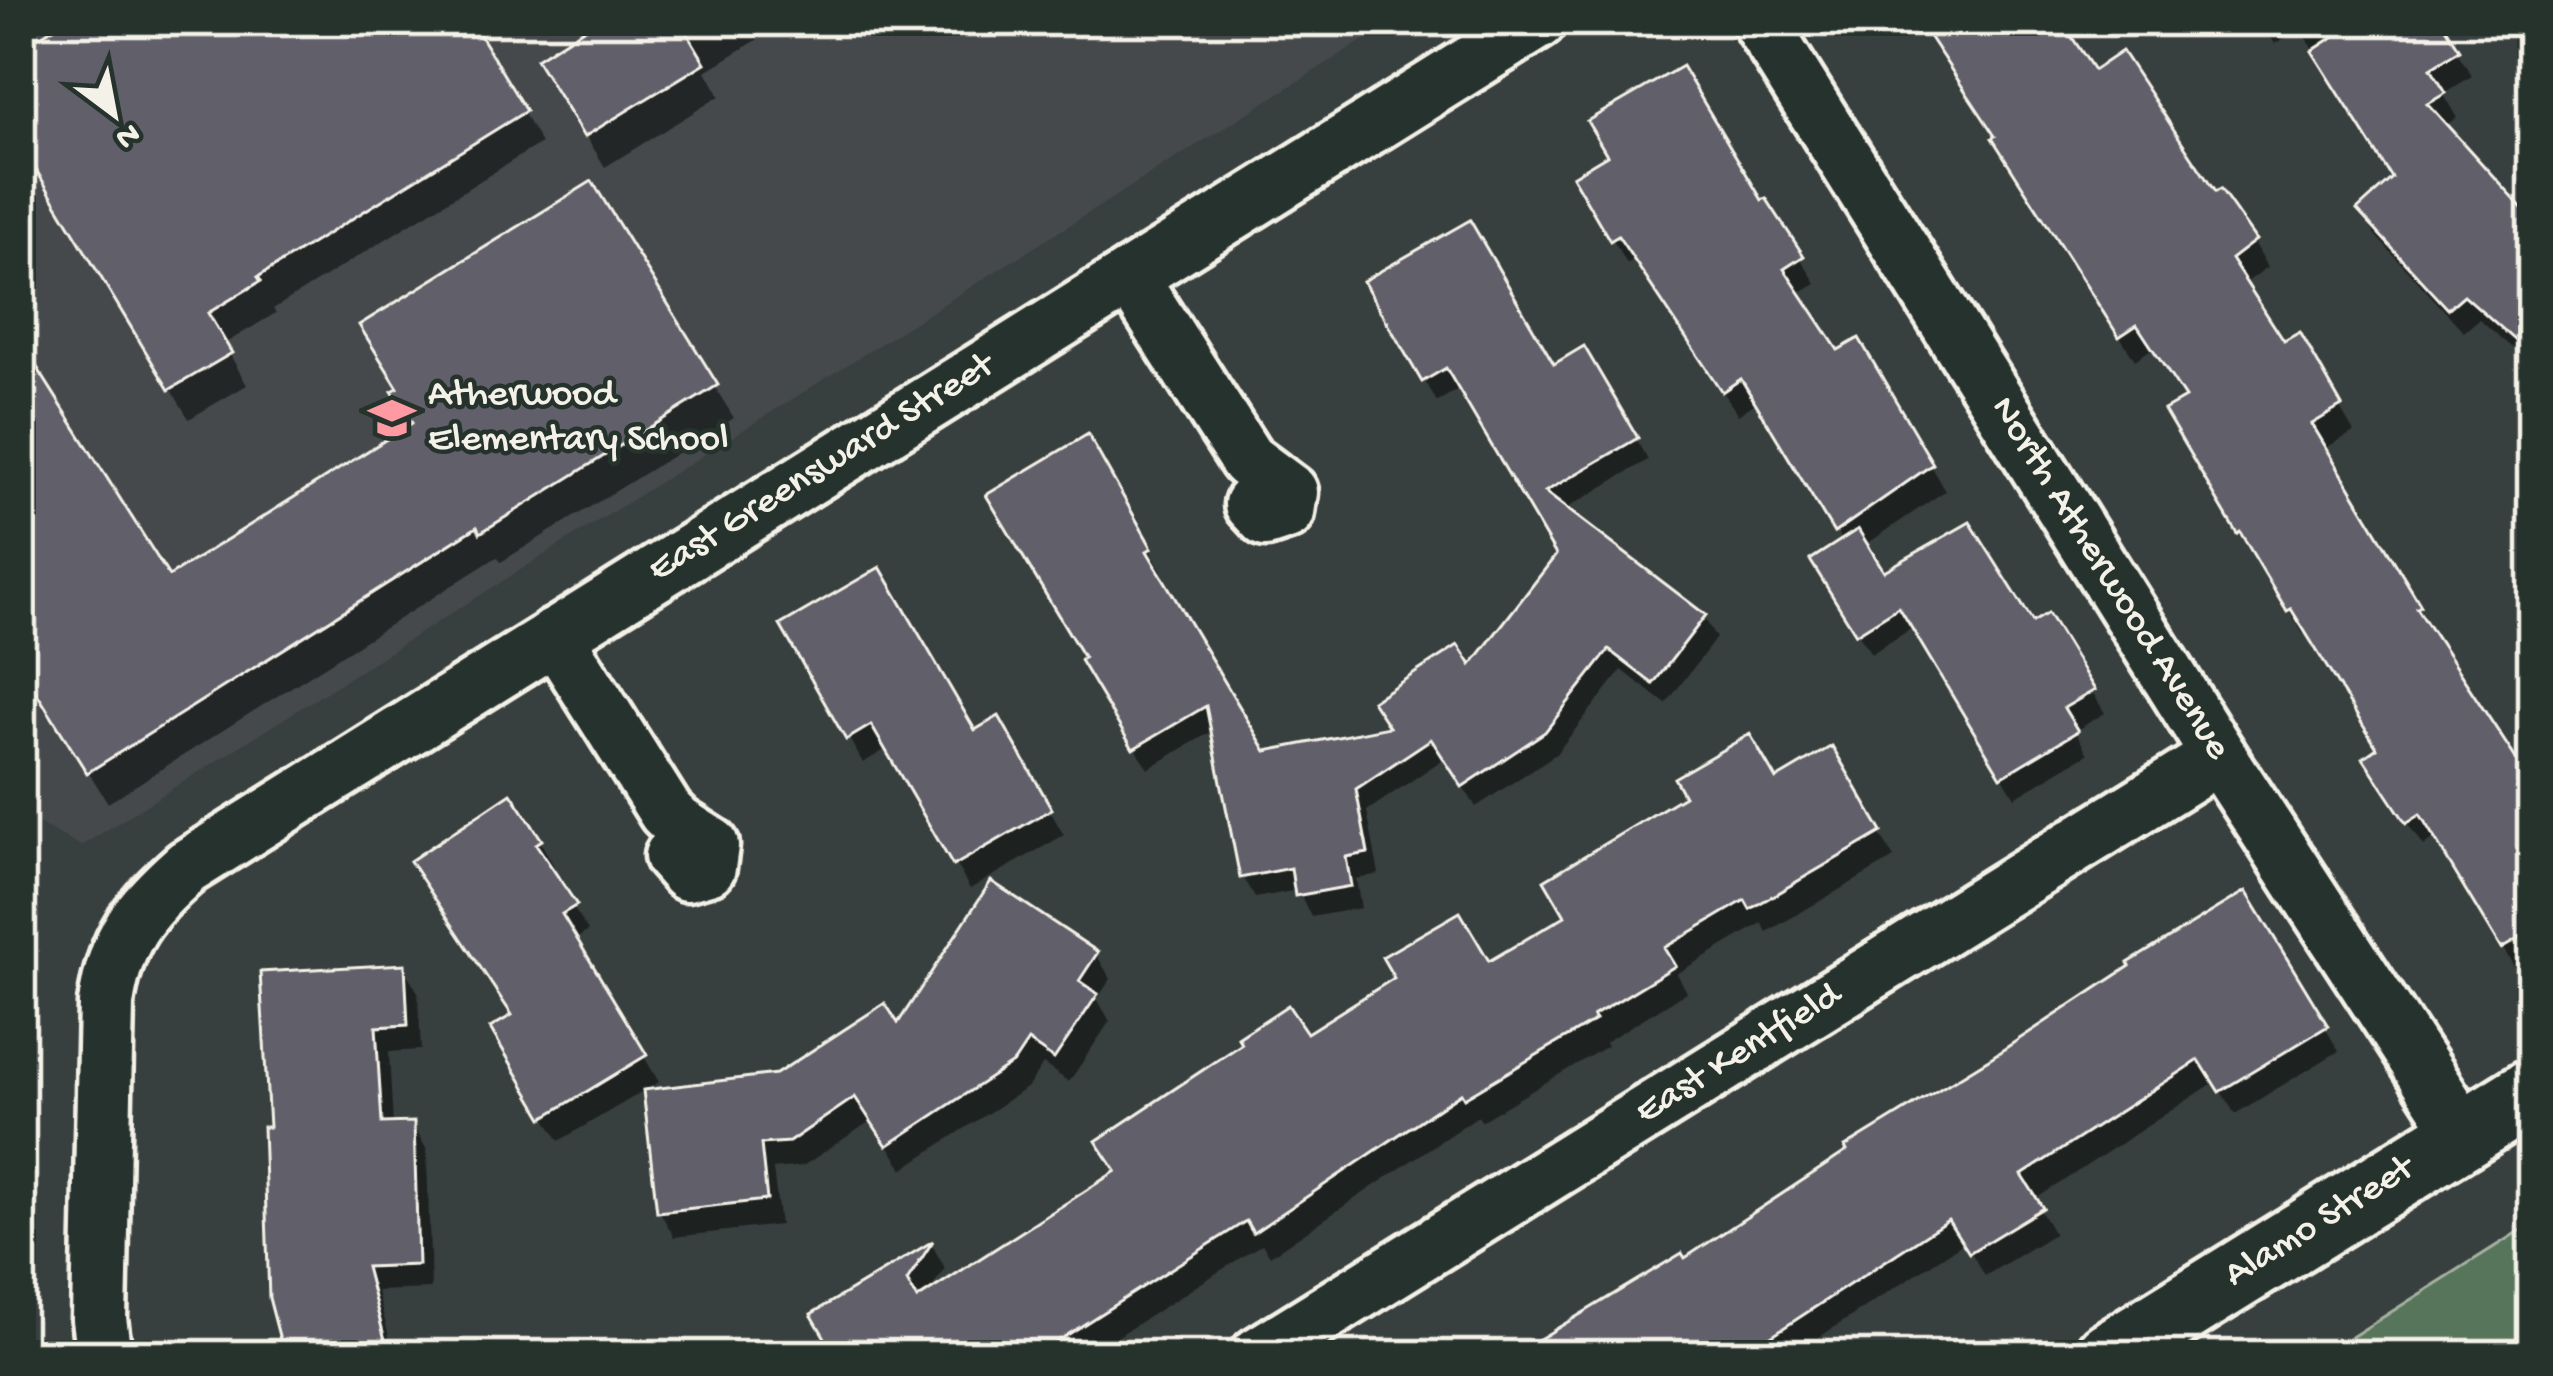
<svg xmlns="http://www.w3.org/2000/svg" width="2553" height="1376" viewBox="0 0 2553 1376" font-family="'Gochi Hand',sans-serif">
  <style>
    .built { fill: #44494c }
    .green { fill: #57745a; stroke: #a6b2a1; stroke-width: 3 }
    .shadow { fill: #0007 }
    .building { fill: #615e6a; stroke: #f4f1e8; stroke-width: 3 }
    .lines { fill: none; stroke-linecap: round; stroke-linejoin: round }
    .minor-casing { stroke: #f4f1e8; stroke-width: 63 }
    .major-casing { stroke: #f4f1e8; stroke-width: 75 }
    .minor { stroke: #26332d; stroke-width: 54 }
    .major { stroke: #26332d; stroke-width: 66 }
    .labels { text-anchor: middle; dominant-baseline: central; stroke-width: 9; stroke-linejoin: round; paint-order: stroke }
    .poi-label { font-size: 39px; fill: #f4f1e8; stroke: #26332d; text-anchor: start }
    .street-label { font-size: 39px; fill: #f4f1e8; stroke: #26332d }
  </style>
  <rect width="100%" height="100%" fill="#38403f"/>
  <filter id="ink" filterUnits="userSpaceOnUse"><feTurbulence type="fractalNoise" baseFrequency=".00833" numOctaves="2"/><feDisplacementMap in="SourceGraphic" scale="24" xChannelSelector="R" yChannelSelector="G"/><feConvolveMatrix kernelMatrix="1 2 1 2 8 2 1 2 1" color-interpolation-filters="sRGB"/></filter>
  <g filter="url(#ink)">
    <path class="built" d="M21,21H1394L81,846L21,814Z"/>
    <path class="green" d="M2532,1223V1355H2323Z"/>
    <g class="shadow">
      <path d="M71,21H468L541,143L273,309L276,313L224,344L247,385L189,419L21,141V51Z"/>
      <path d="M587,21H788L706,71L720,96L605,167L558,91L591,28Z"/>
      <path d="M1920,21H2058L2093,74L2215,197L2220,193L2254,242L2268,267L2244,284L2283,345L2298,336L2354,432L2324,449L2433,632L2430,633L2525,778L2532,774V964L2517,972L2436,836L2423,846L2381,784L2380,750L2307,632L2303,634L2256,555L2253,557L2168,411L2187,400L2153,348L2135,360Z"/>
      <path d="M2261,21H2438L2472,76L2443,94L2457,118L2444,126L2532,223V364L2479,319L2464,332L2375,235L2361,210L2395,179L2300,29L2275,44Z"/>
      <path d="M1576,177L1761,205L1765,202L1816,283L1797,294L1837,354L1858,342L1945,491L1864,546L1883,575L2032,626L2047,617L2105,713L2075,731L2088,754L2015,797L1914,627L1871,654L1826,582L1843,542L1757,402L1738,415L1635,259L1627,264Z"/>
      <path d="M591,186L734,418L501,562L497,557L108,803L21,665V347L168,580L415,424Z"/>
      <path d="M1367,282L1553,368L1583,350L1648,460L1564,510L1704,617L1716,638L1666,704L1622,670L1556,754L1476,807L1445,758L1367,811L1379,874L1356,879L1361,908L1311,917L1298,890L1255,898L1243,877L1214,730L1148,769L1084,661L1087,438L1162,571L1157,573L1264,754L1392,729L1471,670L1560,556L1460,388L1437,402Z"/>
      <path d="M784,626L974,734L998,720L1064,835L970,889L888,748L863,763Z"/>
      <path d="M1831,750L1894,858L1767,932L1762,923L1676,974L1687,992L1605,1042L1607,1046L1481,1121L1478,1116L1270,1256L1262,1244L1089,1355H792L826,1335L815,1315L932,1245L945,1268L926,1297L1118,1173L1307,1037L1488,965Z"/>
      <path d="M540,841L554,866L549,869L588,931L575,940L659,1082L559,1141L494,1029L514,1017L428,886Z"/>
      <path d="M2245,895L2339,1051L2235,1114L2215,1082L2034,1200L2054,1234L1985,1276L1965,1242L1792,1355H1505L1536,1336L1540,1342L1684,1262Z"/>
      <path d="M1096,954L1111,979L1097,999L1110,1021L1069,1082L1043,1064L1028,1087L903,1169L872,1120L803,1166L773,1169L780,1225L674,1237L660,1212L777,1077Z"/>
      <path d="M403,967L418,992L421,1050L389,1052L393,1125H413L427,1150L431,1289L377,1291L394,1355H270L286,1351L272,1130Z"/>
    </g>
    <g class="building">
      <path d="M65,21H471L526,111L258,277L261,281L208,313L232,353L169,390L21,145V48Z"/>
      <path d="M596,21H680L705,63L584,137L536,59Z"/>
      <path d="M1919,21H2061L2094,70L2122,51L2215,192L2220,189L2256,240L2231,259L2284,341L2300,332L2342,406L2312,424L2421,606L2417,608L2532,783V931L2501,949L2420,814L2406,823L2363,758L2377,748L2291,609L2287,611L2240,532L2237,534L2164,410L2185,398L2137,325L2119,337L1992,138L1995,136Z"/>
      <path d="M2358,21H2442L2460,50L2431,68L2446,92L2427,103L2532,219V355L2464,295L2448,309L2357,210L2392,178L2312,51Z"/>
      <path d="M1682,66L1762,200L1766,198L1804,256L1784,269L1838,350L1859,338L1933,464L1834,533L1741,379L1722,392L1618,236L1610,241L1572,176L1607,155L1587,121Z"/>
      <path d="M592,181L718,385L480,533L477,527L87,773L21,668V342L169,576L412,423L392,391L398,388L359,325Z"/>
      <path d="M1470,220L1554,364L1584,346L1638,438L1545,492L1706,615L1653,684L1609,650L1545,732L1462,787L1431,739L1356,789L1368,853L1346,857L1351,886L1295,896L1291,868L1240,878L1206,706L1133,749L1080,660L1084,658L986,495L1088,434L1152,548L1147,551L1266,751L1389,727L1372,701L1458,645L1471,665L1556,555L1446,368L1422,382L1363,281Z"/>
      <path d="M1970,522L2033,622L2048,613L2095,690L2064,708L2078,731L2001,777L1899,607L1856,634L1810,560L1858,529L1884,571Z"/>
      <path d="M880,567L975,730L999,716L1052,809L953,866L871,725L846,740L780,625Z"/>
      <path d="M1750,734L1776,779L1832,746L1882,832L1750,909L1745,900L1664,948L1675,966L1593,1016L1596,1020L1464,1098L1461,1093L1253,1233L1246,1221L1036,1355H835L811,1314L933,1241L907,1281L917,1299L1116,1171L1096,1141L1242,1044L1238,1038L1288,1005L1307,1033L1394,978L1382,957L1460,912L1489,961L1565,916L1544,880L1684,796L1674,778Z"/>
      <path d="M511,793L542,840L536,844L577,905L562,914L647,1055L543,1118L490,1028L512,1015L410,861Z"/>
      <path d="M991,881L1098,952L1079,981L1098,994L1054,1059L1028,1041L1014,1062L887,1146L855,1097L789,1142L761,1144L767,1200L657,1212L643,1090L776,1074L885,1003L898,1023Z"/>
      <path d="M2246,891L2328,1026L2219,1092L2199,1060L2022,1175L2043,1208L1969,1253L1948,1220L1742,1355H1513L1682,1253L1685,1258L1847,1151L1845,1147L1992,1057L2130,966L2128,963Z"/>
      <path d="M405,964L408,1025L376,1027L382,1123L414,1122L418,1265L366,1267L389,1355H284L269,1298L263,1127H269L260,972Z"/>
    </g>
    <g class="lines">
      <defs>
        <g id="minor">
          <path d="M1759,21L2219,756L2464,1133"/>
          <path d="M1130,277L1247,460L1290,492L1287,512L1266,519L1252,504"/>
          <path d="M555,636L666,812L678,824L711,845L708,867L687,873L672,856"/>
          <path d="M104,1355L99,1319L106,1004C115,939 138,910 187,867L1539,21"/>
          <path d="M1258,1355L2219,756"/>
        </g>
        <path id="major" d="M2109,1355L2532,1092"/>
      </defs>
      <use href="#minor" class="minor-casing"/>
      <use href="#major" class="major-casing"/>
      <use href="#minor" class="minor"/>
      <use href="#major" class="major"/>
    </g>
  </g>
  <defs>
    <symbol id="school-bare" viewBox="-9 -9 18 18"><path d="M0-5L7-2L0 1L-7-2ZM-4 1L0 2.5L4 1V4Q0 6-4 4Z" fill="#ff9aa2" stroke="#26332d" stroke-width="2.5" paint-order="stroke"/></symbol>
  </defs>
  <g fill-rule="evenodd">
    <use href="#school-bare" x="359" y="385" width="66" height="66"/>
  </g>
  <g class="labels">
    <g class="poi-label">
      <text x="428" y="396">Atherwood<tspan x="428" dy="45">Elementary School</tspan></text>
    </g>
    <g class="street-label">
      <text transform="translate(822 469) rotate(-32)">East Greensward Street</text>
      <text transform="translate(2109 579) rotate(58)">North Atherwood Avenue</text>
      <text transform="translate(1739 1055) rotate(-32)">East Kentfield</text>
      <text transform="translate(2320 1223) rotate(-32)">Alamo Street</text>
    </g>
  </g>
  <rect width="2553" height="1376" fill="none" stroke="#26332d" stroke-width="72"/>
  <rect x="36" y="36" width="2481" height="1304" fill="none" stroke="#f4f1e8" stroke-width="4.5" filter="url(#ink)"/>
  <g transform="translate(114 114) rotate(148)" stroke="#26332d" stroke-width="9" paint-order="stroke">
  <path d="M0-9L21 45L0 30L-21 45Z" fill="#f4f1e8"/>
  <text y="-18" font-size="33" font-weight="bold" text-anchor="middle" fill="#f4f1e8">N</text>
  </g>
</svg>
